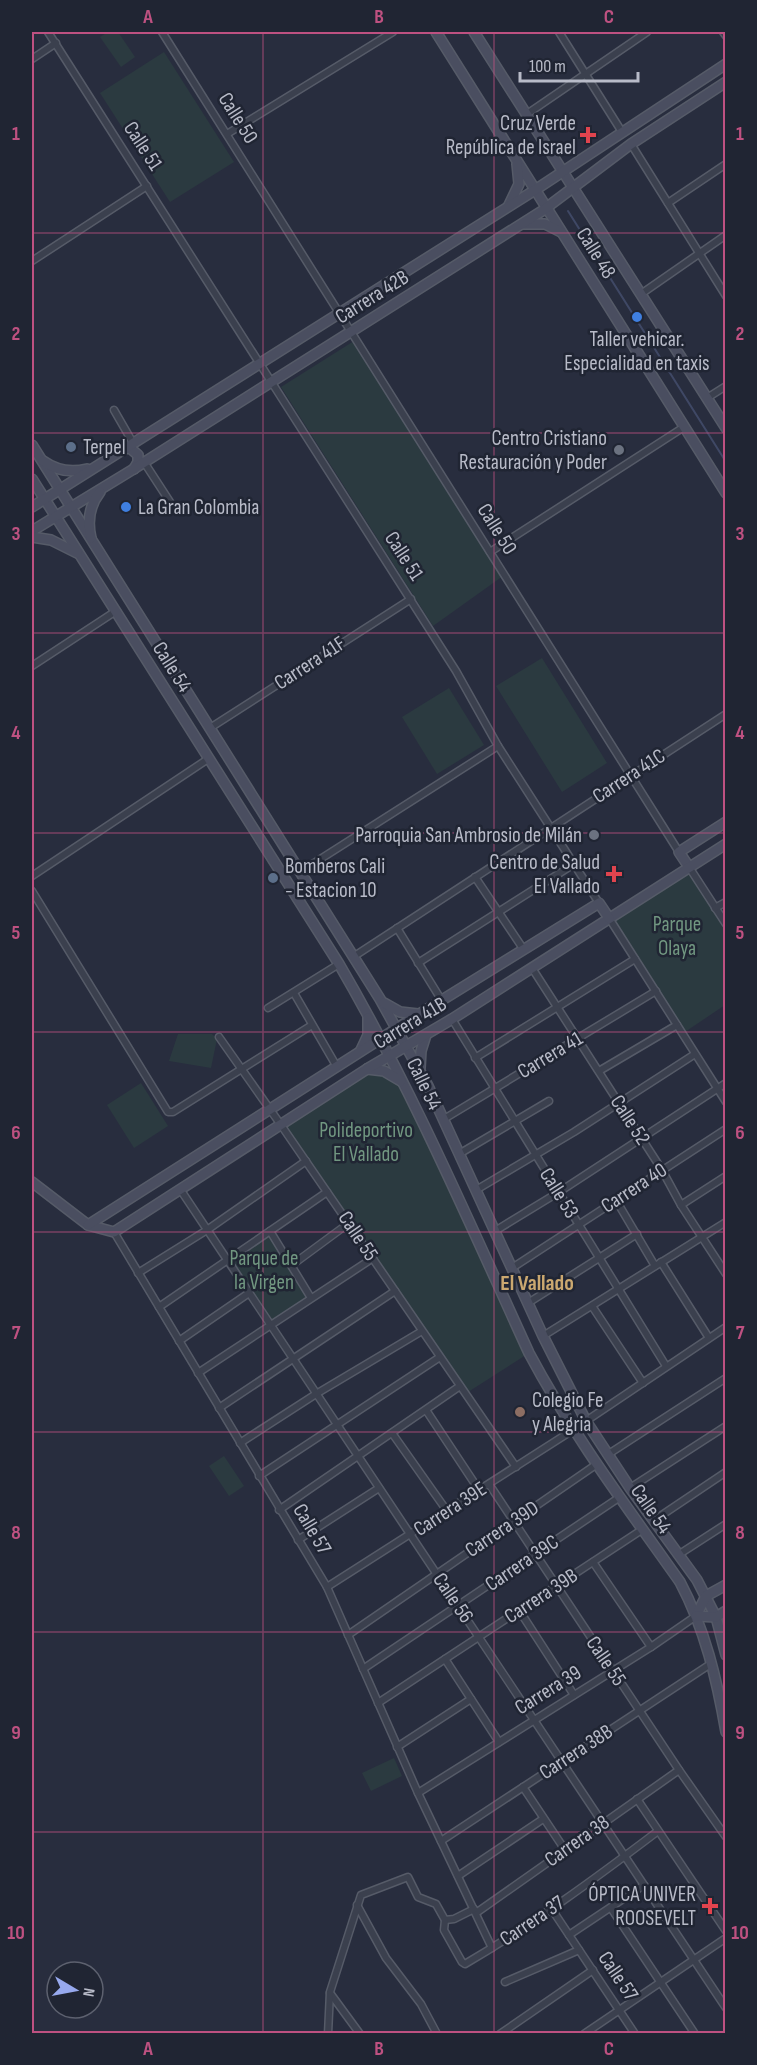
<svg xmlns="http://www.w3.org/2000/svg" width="757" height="2065" viewBox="0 0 757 2065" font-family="'Sofia Sans Condensed',sans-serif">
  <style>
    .green { fill: #2b3a40 }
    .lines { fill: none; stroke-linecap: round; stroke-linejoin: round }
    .stream { stroke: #3f4865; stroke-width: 2 }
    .street-casing { stroke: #565b68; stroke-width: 9 }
    .secondary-casing { stroke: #565b68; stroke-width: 12 }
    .street { stroke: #3b404e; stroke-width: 6 }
    .secondary { stroke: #4a4e60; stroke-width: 9 }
    .grid { fill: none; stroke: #be5181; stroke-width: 1.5; stroke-opacity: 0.55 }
    .health-dot { fill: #e0444e; stroke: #202533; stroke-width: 2 }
    .shop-dot { fill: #3f7fe0; stroke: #202533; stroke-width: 2 }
    .service-dot { fill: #5c6f8a; stroke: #202533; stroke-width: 2 }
    .worship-dot { fill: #6b7280; stroke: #202533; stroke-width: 2 }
    .education-dot { fill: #8d6e63; stroke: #202533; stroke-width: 2 }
    .labels { text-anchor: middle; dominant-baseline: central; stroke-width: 5; stroke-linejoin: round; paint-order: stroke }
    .street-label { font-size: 21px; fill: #b8bbc8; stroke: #202533 }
    .poi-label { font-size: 21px; fill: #b8bbc8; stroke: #202533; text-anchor: end }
    .park-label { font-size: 21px; fill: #719781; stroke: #202533 }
    .neighbourhood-label { font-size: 22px; font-weight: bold; fill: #cba870; stroke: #202533 }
    .neatline { fill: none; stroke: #be5181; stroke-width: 2 }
    .grid-label { font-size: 20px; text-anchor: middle; font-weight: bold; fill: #be5181 }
  </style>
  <rect width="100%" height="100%" fill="#282d3e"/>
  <g class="green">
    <path d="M108,32H118L135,57L121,67L100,37Z"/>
    <path d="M164,52L234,162L170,202L100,93Z"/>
    <path d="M354,341L503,576L433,626L281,387Z"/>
    <path d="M542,658L607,763L562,792L496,686Z"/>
    <path d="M449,688L484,745L437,774L402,717Z"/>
    <path d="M689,867L725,924V1005L682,1034L609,918Z"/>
    <path d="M178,1034H212L217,1039L211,1068L169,1061Z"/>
    <path d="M367,1069L399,1079L529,1353L465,1394L281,1125Z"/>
    <path d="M141,1083L168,1126L134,1148L107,1105Z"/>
    <path d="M270,1231L311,1298L270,1324L228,1261Z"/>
    <path d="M224,1456L244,1486L229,1496L209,1466Z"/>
    <path d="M394,1758L402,1776L371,1791L362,1773Z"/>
  </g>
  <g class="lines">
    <path class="stream" d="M568,211L726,462"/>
    <defs>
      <g id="street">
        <path d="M48,32L456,671L498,746L599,903"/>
        <path d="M162,32L679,852"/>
        <path d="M559,32L622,132"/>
        <path d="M723,32L726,36"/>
        <path d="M32,59L56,43"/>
        <path d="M527,114L647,32"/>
        <path d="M227,134L393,32"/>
        <path d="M631,144L726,296"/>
        <path d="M668,203L726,164"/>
        <path d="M32,261L147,186"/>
        <path d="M641,294L726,235"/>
        <path d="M707,398L726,386"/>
        <path d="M114,410L133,443"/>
        <path d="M144,462L170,502"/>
        <path d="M490,552L684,427"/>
        <path d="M32,666L116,611"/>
        <path d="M210,728L411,599"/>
        <path d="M689,867L726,924"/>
        <path d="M300,872L498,746"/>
        <path d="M32,876L208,759"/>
        <path d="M475,877L524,950"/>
        <path d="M32,891L168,1112H173L312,1025"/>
        <path d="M715,908L726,902"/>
        <path d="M609,918L726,1102"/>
        <path d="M397,928L442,1001"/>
        <path d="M353,957L726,714"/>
        <path d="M418,963L574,864"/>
        <path d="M532,968L662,1170L681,1205L726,1274"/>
        <path d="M294,993L337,1067"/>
        <path d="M268,1008L339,964"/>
        <path d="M452,1019L666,1366"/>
        <path d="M219,1037L281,1125L516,1467"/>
        <path d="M475,1058L635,959"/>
        <path d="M599,1071L677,1025"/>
        <path d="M444,1119L656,991"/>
        <path d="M459,1154L549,1101"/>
        <path d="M180,1189L726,2008"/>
        <path d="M476,1190L574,1132L695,1054"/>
        <path d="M616,1200L655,1266"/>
        <path d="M681,1205L726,1176"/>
        <path d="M270,1231L311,1298"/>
        <path d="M495,1231L559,1192L726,1083"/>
        <path d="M114,1232L327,1587L418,1793L492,1948"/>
        <path d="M661,1262L709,1338"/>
        <path d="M292,1265L349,1223"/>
        <path d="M512,1268L726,1129"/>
        <path d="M138,1273L207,1230L306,1161"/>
        <path d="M528,1303L637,1234"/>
        <path d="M592,1306L643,1383"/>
        <path d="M159,1307L327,1192"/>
        <path d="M543,1336L726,1222"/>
        <path d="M179,1341L249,1293"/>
        <path d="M198,1373L373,1258"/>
        <path d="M219,1408L395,1291"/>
        <path d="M426,1410L479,1490"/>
        <path d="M586,1421L726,1327"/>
        <path d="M392,1433L447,1511"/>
        <path d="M240,1443L316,1394L422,1331"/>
        <path d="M607,1455L726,1378"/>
        <path d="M259,1476L440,1357"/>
        <path d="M489,1484L679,1770L726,1837"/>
        <path d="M630,1488L726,1426"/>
        <path d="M279,1510L460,1386"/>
        <path d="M653,1521L726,1472"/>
        <path d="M298,1540L379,1488"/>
        <path d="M678,1555L726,1524"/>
        <path d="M593,1562L651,1647"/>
        <path d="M327,1587L573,1430"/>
        <path d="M519,1610L574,1695"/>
        <path d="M348,1635L597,1464"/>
        <path d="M445,1659L499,1742"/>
        <path d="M363,1669L620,1497"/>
        <path d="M378,1703L643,1529"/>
        <path d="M397,1747L471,1699"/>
        <path d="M523,1787L565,1850"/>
        <path d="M418,1793L651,1647L696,1616"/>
        <path d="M637,1799L726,1931"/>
        <path d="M441,1841L712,1663"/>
        <path d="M458,1876L543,1819"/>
        <path d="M357,1905L386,1958L421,2004L437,2034"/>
        <path d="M551,1908L635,2034"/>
        <path d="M611,1908L695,2034"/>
        <path d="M476,1913L679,1770"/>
        <path d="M445,1920L454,1919L474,1909"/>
        <path d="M569,1935L644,1885"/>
        <path d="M505,1982L579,1950"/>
        <path d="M330,1993L360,2034"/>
        <path d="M328,2034L330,1992L361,1895L408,1877L418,1897L436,1904L445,1920L444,1930L462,1962L465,1964C532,1925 596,1878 658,1831"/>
        <path d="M500,2034L593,1970"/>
        <path d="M584,2034L726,1938"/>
      </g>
      <g id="secondary">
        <path d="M436,32L726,493"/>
        <path d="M474,32L726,428"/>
        <path d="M509,205L519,184L517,164"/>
        <path d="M523,224H545L561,232"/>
        <path d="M32,445L380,999L428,1086L543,1336L586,1421L630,1488L697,1580L716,1617L726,1655"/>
        <path d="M123,449L130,448L138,455V462L134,469"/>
        <path d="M43,461C57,471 71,473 87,469"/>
        <path d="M32,479L339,964C412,1089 469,1222 529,1353C572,1434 627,1507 680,1582C705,1629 717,1680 726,1732"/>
        <path d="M32,507L535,190L726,64"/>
        <path d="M32,531L132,470L542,211L631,144L726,82"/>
        <path d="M32,537L51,540L77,553"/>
        <path d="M91,538C87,521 89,506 100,492"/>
        <path d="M689,867L679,852L726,822"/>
        <path d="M384,1003L400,1012L418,1014"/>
        <path d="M361,1050L368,1035V1018"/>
        <path d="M420,1068L421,1051L426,1035"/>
        <path d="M367,1069L384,1071L401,1081"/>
        <path d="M32,1182L88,1225L114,1232L367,1069L452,1019L726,844"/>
        <path d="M88,1225L421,1013L599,903L609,918"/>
        <path d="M696,1616L706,1596L726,1585"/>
        <path d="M696,1616L716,1617L726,1611"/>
      </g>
    </defs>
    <use href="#street" class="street-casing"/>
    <use href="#secondary" class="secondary-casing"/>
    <use href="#street" class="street"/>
    <use href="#secondary" class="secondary"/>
  </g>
  <path class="grid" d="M263,32V2034M494,32V2034M32,233H726M32,433H726M32,633H726M32,833H726M32,1032H726M32,1232H726M32,1432H726M32,1632H726M32,1832H726"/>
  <g class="health-dot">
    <path d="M585 126h6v6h6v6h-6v6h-6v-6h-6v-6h6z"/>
    <path d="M611 865h6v6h6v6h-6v6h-6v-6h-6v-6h6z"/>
    <path d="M707 1897h6v6h6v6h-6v6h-6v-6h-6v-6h6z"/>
  </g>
  <g class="shop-dot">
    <circle cx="637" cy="317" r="6"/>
    <circle cx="126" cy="507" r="6"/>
  </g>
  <g class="service-dot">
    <circle cx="71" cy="447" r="6"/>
    <circle cx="273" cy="878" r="6"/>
  </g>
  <g class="worship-dot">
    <circle cx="619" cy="450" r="6"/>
    <circle cx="594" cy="835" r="6"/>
  </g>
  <circle class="education-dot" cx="520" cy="1412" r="6"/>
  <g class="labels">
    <g class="street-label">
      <text transform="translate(238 118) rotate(58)">Calle 50</text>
      <text transform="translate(143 146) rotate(57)">Calle 51</text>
      <text transform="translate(596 253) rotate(58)">Calle 48</text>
      <text transform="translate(372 297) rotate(-32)">Carrera 42B</text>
      <text transform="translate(497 529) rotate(58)">Calle 50</text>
      <text transform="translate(404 556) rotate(57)">Calle 51</text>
      <text transform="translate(310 663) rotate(-33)">Carrera 41F</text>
      <text transform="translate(172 667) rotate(58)">Calle 54</text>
      <text transform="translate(629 776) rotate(-33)">Carrera 41C</text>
      <text transform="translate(410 1023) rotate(-31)">Carrera 41B</text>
      <text transform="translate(550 1055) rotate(-31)">Carrera 41</text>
      <text transform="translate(424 1084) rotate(64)">Calle 54</text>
      <text transform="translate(630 1120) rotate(57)">Calle 52</text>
      <text transform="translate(634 1188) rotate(-33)">Carrera 40</text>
      <text transform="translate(559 1193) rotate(58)">Calle 53</text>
      <text transform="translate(358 1236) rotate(56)">Calle 55</text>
      <text transform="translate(450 1509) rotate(-33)">Carrera 39E</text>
      <text transform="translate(651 1509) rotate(55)">Calle 54</text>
      <text transform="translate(312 1529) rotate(59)">Calle 57</text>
      <text transform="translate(502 1529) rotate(-34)">Carrera 39D</text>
      <text transform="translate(522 1563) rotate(-34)">Carrera 39C</text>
      <text transform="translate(541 1596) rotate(-33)">Carrera 39B</text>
      <text transform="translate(453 1598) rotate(56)">Calle 56</text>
      <text transform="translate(606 1661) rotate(56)">Calle 55</text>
      <text transform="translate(548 1690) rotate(-32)">Carrera 39</text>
      <text transform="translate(576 1752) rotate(-33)">Carrera 38B</text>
      <text transform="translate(577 1841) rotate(-35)">Carrera 38</text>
      <text transform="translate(532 1921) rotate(-34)">Carrera 37</text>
      <text transform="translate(618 1976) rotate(56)">Calle 57</text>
    </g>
    <g class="poi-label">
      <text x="576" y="123">Cruz Verde<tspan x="576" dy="24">República de Israel</tspan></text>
      <text x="637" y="339" text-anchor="middle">Taller vehicar.<tspan x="637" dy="24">Especialidad en taxis</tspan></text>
      <text x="607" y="438">Centro Cristiano<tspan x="607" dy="24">Restauración y Poder</tspan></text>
      <text x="83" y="447" text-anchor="start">Terpel</text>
      <text x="138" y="507" text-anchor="start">La Gran Colombia</text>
      <text x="582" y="835">Parroquia San Ambrosio de Milán</text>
      <text x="600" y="862">Centro de Salud<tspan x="600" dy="24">El Vallado</tspan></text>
      <text x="285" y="866" text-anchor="start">Bomberos Cali<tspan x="285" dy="24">- Estacion 10</tspan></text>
      <text x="532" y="1400" text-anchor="start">Colegio Fe<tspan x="532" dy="24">y Alegria</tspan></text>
      <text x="696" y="1894">ÓPTICA UNIVER<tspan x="696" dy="24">ROOSEVELT</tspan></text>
    </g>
    <g class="park-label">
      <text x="677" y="924">Parque<tspan x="677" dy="24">Olaya</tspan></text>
      <text x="366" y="1130">Polideportivo<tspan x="366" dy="24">El Vallado</tspan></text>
      <text x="264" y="1258">Parque de<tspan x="264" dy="24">la Virgen</tspan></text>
    </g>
    <g class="neighbourhood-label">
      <text x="537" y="1283">El Vallado</text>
    </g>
  </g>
  <rect width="757" height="2065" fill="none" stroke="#202533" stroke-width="66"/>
  <g transform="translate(75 1990) rotate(100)"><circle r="28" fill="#202533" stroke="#5d616f" stroke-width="1.5"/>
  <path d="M0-4.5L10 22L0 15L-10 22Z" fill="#97a9ee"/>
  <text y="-9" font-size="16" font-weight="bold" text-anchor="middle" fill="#b8bbc8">N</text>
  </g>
  <path d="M520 72v9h118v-9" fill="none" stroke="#b8bbc8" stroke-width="3"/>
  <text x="529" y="72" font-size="18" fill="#b8bbc8" stroke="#202533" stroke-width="4.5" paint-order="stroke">100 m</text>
  <rect x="33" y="33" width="691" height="1999" class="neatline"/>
  <g class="grid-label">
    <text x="148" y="23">A</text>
    <text x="379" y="23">B</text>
    <text x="609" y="23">C</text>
    <text x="16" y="140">1</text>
    <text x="740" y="140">1</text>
    <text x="16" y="340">2</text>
    <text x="740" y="340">2</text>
    <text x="16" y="540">3</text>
    <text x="740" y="540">3</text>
    <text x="16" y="739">4</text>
    <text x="740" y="739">4</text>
    <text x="16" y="939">5</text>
    <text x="740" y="939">5</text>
    <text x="16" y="1139">6</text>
    <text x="740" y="1139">6</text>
    <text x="16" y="1339">7</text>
    <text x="740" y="1339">7</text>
    <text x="16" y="1539">8</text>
    <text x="740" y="1539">8</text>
    <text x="16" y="1739">9</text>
    <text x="740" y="1739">9</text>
    <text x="16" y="1939">10</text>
    <text x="740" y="1939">10</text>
    <text x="148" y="2055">A</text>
    <text x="379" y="2055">B</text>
    <text x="609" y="2055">C</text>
  </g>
</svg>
